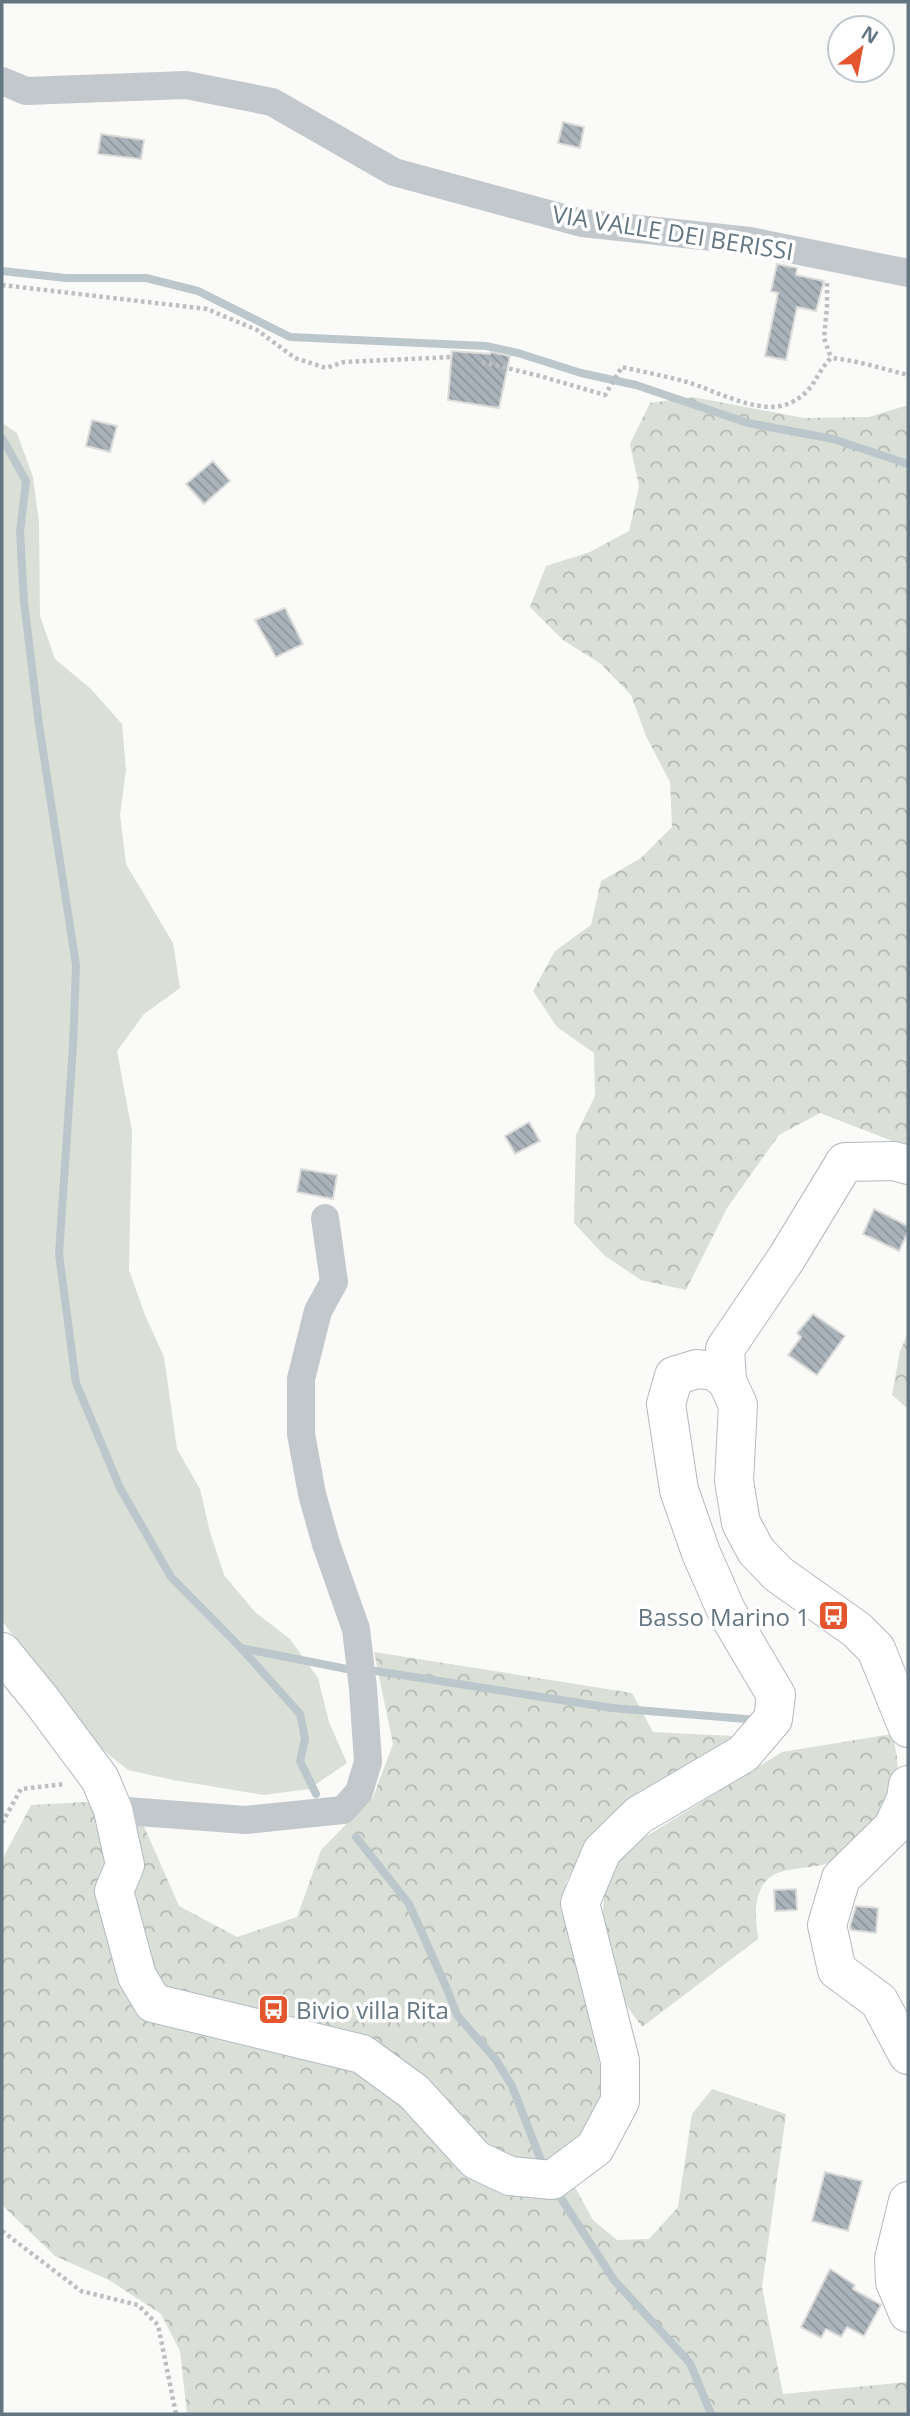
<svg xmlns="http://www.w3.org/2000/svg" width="910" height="2416" viewBox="0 0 910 2416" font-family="'Open Sans',sans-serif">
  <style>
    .grass { fill: #dadfd7 }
    .forest { fill: url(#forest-crowns) }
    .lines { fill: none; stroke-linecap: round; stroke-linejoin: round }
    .stream { stroke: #bbc7cb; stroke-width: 8 }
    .building { fill: url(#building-back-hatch); stroke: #dcdcda; stroke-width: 2 }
    .secondary-casing { stroke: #b3babf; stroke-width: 40 }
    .path { stroke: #bbbfc2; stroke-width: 4.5; stroke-dasharray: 3.5 3.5; stroke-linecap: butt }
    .street { stroke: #c3c8cc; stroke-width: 28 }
    .secondary { stroke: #fff; stroke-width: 38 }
    .labels { text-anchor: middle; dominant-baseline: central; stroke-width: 7; stroke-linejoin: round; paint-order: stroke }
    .street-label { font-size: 24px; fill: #657683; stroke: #fff }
    .poi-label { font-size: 24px; fill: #657683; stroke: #fff; text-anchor: end }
  </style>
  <defs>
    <pattern id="forest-crowns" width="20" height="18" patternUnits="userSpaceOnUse" patternTransform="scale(1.75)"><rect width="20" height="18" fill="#dadfd7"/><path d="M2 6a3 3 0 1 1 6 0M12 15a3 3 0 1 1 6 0" fill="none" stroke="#b4b9b4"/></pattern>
    <pattern id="building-back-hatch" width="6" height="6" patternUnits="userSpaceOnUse" patternTransform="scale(1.75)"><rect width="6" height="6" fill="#aab3b9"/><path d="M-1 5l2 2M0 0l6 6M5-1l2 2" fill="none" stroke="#8e969c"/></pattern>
  </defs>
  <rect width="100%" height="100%" fill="#fafaf8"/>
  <path class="grass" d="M2,423L17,433L33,477L39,523L40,616L55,659L91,689L122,724L126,770L120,815L126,864L173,943L180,988L144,1014L117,1051L132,1131L129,1270L145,1315L164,1357L177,1449L200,1489L210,1532L224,1575L255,1612L290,1639L318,1678L329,1722L347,1763L309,1789L264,1795L173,1780L128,1770L93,1742L2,1621Z"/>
  <g class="forest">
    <path d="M693,397L804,418L869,417L908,405V1147L820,1113L779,1135L727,1208L686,1290L641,1280L605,1256L574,1223L576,1135L595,1096L594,1053L557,1027L533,991L555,951L591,925L601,881L641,858L672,827L670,782L646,736L631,695L601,664L563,640L530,607L546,566L590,552L629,531L639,486L630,444L650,403Z"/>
    <path d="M908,1333V1409L892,1395L900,1351Z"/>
    <path d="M374,1652L632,1693L653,1732L733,1736L732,1744L587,1845L566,1882L567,1923L592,2025L603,2082L597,2111L575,2143L559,2158L593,2220L617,2240L649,2239L678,2207L692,2114L712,2089L786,2114L762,2287L783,2394L908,2382V2414H187L180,2351L161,2314L109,2280L55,2256L2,2205V1860L31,1805L86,1802L139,1815L179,1906L237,1937L297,1917L321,1850L373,1797L393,1744Z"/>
    <path d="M892,1734C897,1752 901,1774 894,1792C885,1813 847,1857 825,1864C807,1870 777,1866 765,1882C752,1901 756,1918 758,1939L642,2027L613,1987L602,1926L604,1895L613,1867L637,1842L782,1752Z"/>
  </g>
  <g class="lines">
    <g class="stream">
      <path d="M2,271L66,278H146L198,291L290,337L486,346L518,353L581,373L636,385L748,423L833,439L908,464"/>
      <path d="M2,438L26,481L20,532L24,602L39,725L76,965L73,1046L59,1254L76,1383L120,1488L171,1577L241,1648L300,1714L305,1739L300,1761L316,1794"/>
      <path d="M241,1648L347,1669"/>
      <path d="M376,1671L612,1708L758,1720"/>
      <path d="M356,1837L409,1904L447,1989L457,2015L496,2060L512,2086L544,2168"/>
      <path d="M557,2192L614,2280L690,2363L711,2414"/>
    </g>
  </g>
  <g class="building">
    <path d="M563,122L584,127L580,148L558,143Z"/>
    <path d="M101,134L144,140L141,159L98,154Z"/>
    <path d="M777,264L797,268L796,275L824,281L816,311L797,307L786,360L765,356L778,293L771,291Z"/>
    <path d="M452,351L490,354L491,352L510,356L499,408L448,400Z"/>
    <path d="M92,420L117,426L110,452L86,446Z"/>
    <path d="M213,461L230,481L204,504L186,484Z"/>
    <path d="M285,608L303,644L276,657L255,620Z"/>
    <path d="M529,1122L540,1141L515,1154L505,1136Z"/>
    <path d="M301,1169L337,1175L333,1199L297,1192Z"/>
    <path d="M874,1209L908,1226V1232L899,1251L863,1234Z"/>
    <path d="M813,1314L845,1336L817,1375L788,1355L801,1337L797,1333Z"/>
    <path d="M796,1889L797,1910L775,1911L774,1890Z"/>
    <path d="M856,1906L878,1908L876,1933L851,1930L850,1926Z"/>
    <path d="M825,2172L862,2181L848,2231L812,2221Z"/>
    <path d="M830,2269L855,2285L853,2289L881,2305L864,2336L847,2327L841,2337L826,2329L821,2338L801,2327Z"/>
  </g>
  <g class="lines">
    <defs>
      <g id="secondary">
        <path d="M727,1381L725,1349L786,1259L845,1162L894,1161L908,1165"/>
        <path d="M2,1652L42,1701L100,1779L113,1810L125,1865L114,1891L137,1976L153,2003L362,2054L414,2092L476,2160L510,2176L552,2180L595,2148L620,2101V2061L580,1903L602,1851L639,1815L743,1754L773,1719L776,1695L727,1612L701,1553L679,1490L666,1404L674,1376L697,1369L714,1371L727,1381L738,1405L734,1481L741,1523L756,1551L778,1574L857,1630L876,1649L908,1728"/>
        <path d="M908,1785L906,1799L893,1827L841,1878L827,1925L837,1970L879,2001L908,2055"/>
        <path d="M908,2201L894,2259L895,2282L908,2313"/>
      </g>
    </defs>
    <use href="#secondary" class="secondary-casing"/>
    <g class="path">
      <path d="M827,283V307L824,338L831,358"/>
      <path d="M2,285L207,309L257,330L295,358L326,368L344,362L452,357"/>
      <path d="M482,362L540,376L605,395L622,367C644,372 666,376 687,382C715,390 763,418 792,402C816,390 814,375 831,358C856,360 883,369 908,375"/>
      <path d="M2,1823L21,1789L65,1784"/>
      <path d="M2,2231L81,2291L138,2305L158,2325L176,2414"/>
    </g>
    <g class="street">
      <path d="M2,81L26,91L186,85L272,102L394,172L582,223L750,241L908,273"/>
      <path d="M113,1810L245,1820L343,1810L359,1792L368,1762L363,1688L356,1629L326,1544L312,1494L301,1434V1379L318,1311L334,1282L325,1218"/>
    </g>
    <use href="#secondary" class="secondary"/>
  </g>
  <defs>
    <symbol id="bus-square" viewBox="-11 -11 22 22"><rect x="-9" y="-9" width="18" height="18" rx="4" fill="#e4572e" stroke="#fff"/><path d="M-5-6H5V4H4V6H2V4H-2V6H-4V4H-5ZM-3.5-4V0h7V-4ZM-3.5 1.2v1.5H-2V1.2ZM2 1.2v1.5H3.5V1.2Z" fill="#fff"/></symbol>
  </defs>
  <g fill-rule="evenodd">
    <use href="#bus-square" x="816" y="1598" width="35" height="35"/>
    <use href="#bus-square" x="256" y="1992" width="35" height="35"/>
  </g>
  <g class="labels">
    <g class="street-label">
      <text transform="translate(673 232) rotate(9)">VIA VALLE DEI BERISSI</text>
    </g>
    <g class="poi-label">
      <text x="810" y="1616">Basso Marino 1</text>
      <text x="296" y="2009" text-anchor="start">Bivio villa Rita</text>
    </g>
  </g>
  <rect width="910" height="2416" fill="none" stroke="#657683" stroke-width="7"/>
  <g transform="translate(861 49) rotate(32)"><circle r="33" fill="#ffffff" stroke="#c1c8cd" stroke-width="2"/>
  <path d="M0-5L12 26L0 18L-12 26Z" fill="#e4572e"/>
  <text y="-10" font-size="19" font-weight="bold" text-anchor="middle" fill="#657683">N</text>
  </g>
</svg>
